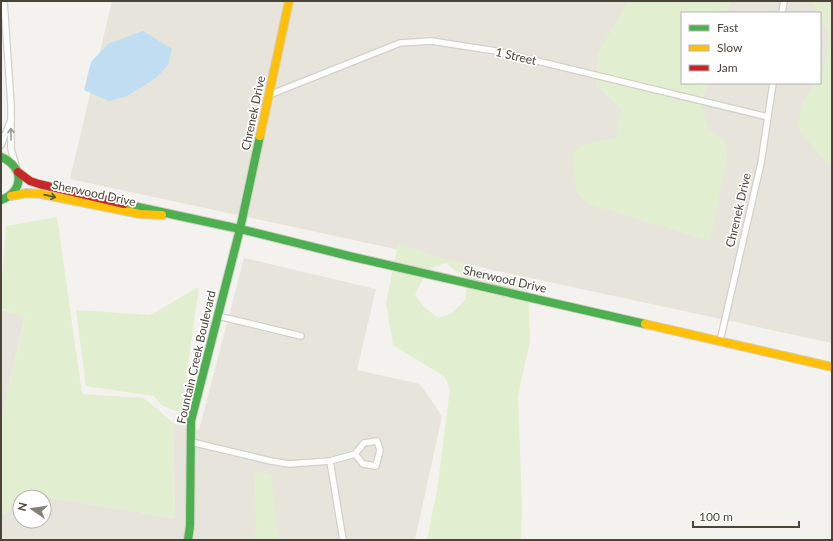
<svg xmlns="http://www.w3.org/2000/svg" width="833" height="541" viewBox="0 0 833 541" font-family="Lato,sans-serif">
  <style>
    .residential { fill: #e7e4dc; fill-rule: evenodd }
    .green { fill: #e1eecf; fill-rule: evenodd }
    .water { fill: #c0ddf1 }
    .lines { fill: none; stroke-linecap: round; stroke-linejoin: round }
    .street-casing { stroke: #d2d0cb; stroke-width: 8 }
    .fast-casing { stroke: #d3cfc5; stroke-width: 10 }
    .slow-casing { stroke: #d3cfc5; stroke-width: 10 }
    .jam-casing { stroke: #d3cfc5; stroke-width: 10 }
    .street { stroke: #fdfdfc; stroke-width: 5.5 }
    .fast { stroke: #4caf50; stroke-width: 8 }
    .slow { stroke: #ffc107; stroke-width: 8 }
    .jam { stroke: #c62828; stroke-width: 8 }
    .oneway { stroke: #9b9791 }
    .oneway2 { stroke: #4b593e }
    .labels { text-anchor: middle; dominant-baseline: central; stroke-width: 3.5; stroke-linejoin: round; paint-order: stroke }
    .street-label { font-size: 12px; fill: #4b4439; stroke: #fff }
  </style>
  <rect width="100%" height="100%" fill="#f4f2ee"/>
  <g class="residential">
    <path d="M112,1H832V343L70,179ZM682,13H820V83H682Z"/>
    <path d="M244,258L376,289L357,370L420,384L442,416L415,540H1V516L20,504V521H44V497H32L35,495L175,518L173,423L199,430Z"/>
    <path d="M1,310L25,316L1,420Z"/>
  </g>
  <g class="green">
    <path d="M628,1H731L728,13H682V83H708L701,106L709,129L725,141L727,159L710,241L588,204L577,193L572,154L582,145L616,137L621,109L596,86L597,55Z"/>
    <path d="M811,1H832V165L820,156L797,127L803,102L815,83H820V75L823,70L829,36L820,18V13H817Z"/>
    <path d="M57,217L82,394L144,398L173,423L175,518L35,495L32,497H20V504L1,516V420L25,317L1,309V289L6,226Z"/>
    <path d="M398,244L528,284L530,341L518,396L522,505L521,540H427L437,490L450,390L445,377L393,345L386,303ZM446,263L466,279V299L451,314L438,318L423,306L415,295L428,269Z"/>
    <path d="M199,287L181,413L161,405L154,396L86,386L76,310L150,315Z"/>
    <path d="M254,471L271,474L279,540H254L256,525Z"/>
  </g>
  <path class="water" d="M143,31L172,49L168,65L156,78L127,96L109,101L84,90L91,62L108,44Z"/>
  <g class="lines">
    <defs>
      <g id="street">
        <path d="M4,1L11,105V120"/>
        <path d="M782,13L784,1"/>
        <path d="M269,95L400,43L431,41L496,51L768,117"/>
        <path d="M1,145L11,120V149L16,166"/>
        <path d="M218,316L301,336"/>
        <path d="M720,341L761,163L773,83"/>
        <path d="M191,442L271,461L289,464L330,461L355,454L364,443L377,441L380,450L376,466L363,464L355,454"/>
        <path d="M330,461L343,540"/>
      </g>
      <g id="fast">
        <path d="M1,157C24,166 25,191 1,200"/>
        <path d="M124,204L240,229L349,256L645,324"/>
        <path d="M188,540L190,526L191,421L240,229L260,136"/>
      </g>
      <g id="slow">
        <path d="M260,136L289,1"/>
        <path d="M11,196L27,193L41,194L140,214L162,215"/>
        <path d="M645,324L832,367"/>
      </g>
      <path id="jam" d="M18,172L30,181L39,184L124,204"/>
    </defs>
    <use href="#street" class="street-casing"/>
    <use href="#fast" class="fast-casing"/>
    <use href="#slow" class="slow-casing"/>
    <use href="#jam" class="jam-casing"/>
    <use href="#street" class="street"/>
    <use href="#fast" class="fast"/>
    <use href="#slow" class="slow"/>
    <use href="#jam" class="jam"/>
  </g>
  <defs><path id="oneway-shaft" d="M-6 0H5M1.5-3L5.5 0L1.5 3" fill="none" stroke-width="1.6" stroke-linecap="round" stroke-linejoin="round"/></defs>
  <use class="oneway" href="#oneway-shaft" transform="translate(11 134) rotate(-91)"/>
  <use class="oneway2" href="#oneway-shaft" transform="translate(50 196) rotate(13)"/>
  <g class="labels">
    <g class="street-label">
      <text transform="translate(516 56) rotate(13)">1 Street</text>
      <text transform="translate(253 113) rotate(-78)">Chrenek Drive</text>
      <text transform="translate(94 193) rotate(12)">Sherwood Drive</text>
      <text transform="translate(738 210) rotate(-77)">Chrenek Drive</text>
      <text transform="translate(505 279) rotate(13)">Sherwood Drive</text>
      <text transform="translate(196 357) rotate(-77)">Fountain Creek Boulevard</text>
    </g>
  </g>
  <rect width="833" height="541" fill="none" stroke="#4b4439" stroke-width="4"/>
  <rect x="681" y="12" width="140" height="72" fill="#ffffff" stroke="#b7b4b0"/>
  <rect x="689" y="25" width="20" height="6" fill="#4caf50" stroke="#b7b4b0"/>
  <text x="717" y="32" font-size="12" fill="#4b4439">Fast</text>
  <rect x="689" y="45" width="20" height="6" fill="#ffc107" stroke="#b7b4b0"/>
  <text x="717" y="52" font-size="12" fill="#4b4439">Slow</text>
  <rect x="689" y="65" width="20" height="6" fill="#c62828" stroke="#b7b4b0"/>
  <text x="717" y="72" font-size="12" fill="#4b4439">Jam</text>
  <g transform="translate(32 509) rotate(283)"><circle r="19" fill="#ffffff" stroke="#b7b4b0"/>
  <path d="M0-3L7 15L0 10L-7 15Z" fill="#868178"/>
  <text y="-6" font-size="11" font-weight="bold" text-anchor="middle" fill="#4b4439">N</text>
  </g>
  <path d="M693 521v6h106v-6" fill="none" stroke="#4b4439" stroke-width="2"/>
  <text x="699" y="521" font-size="12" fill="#4b4439" stroke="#ffffff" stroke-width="3" paint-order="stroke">100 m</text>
</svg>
